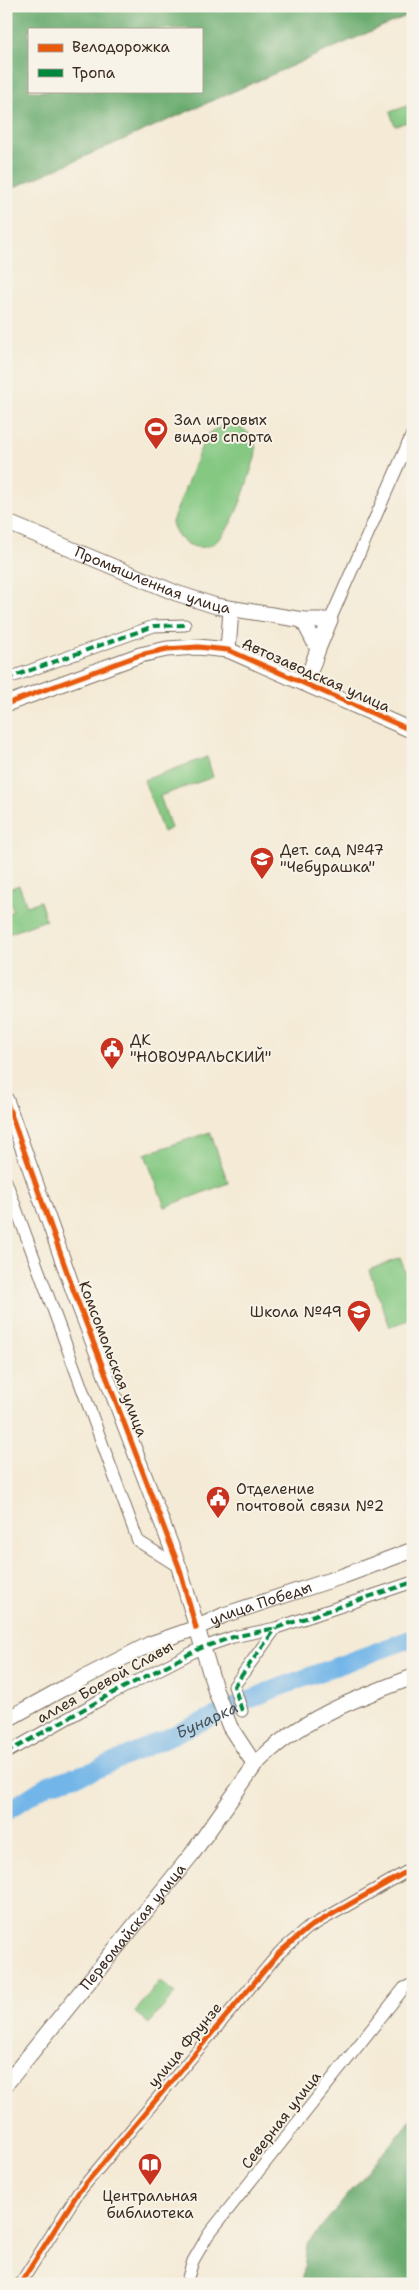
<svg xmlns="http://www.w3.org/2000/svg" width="419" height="2290" viewBox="0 0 419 2290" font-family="'Shantell Sans',sans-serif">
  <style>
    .green { fill: #84c882; stroke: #607950 }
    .forest { fill: #6bac70; stroke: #536b47; fill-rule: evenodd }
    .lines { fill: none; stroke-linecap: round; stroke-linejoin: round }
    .river { stroke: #72b5e8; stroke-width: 18 }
    .street-casing { stroke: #7c6d5e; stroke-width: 13 }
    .secondary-casing { stroke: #7c6d5e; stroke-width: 17 }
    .street { stroke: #fff; stroke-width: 11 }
    .secondary { stroke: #fff; stroke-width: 15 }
    .quiet { stroke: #00873e; stroke-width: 4; stroke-dasharray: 8 4; stroke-linecap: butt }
    .cycleway-casing { stroke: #f7f3e8; stroke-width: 8 }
    .cycleway { stroke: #e8590c; stroke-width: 5 }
    .labels { text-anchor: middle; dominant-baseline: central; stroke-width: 4; stroke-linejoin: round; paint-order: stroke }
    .poi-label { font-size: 15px; fill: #3b2a1e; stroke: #f7f3e8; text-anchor: start }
    .street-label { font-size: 15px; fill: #3b2a1e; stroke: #f7f3e8 }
    .water-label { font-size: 16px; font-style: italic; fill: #4c545b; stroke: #f7f3e8 }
  </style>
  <rect width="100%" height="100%" fill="#f7f3e8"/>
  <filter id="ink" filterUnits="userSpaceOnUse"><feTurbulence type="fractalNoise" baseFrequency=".02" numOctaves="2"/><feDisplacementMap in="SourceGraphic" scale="10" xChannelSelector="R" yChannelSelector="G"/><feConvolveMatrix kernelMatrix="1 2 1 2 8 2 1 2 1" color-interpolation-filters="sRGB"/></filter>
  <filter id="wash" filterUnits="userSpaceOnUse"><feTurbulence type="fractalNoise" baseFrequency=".0096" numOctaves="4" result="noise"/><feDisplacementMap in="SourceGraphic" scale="20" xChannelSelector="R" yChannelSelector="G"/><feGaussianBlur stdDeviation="1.12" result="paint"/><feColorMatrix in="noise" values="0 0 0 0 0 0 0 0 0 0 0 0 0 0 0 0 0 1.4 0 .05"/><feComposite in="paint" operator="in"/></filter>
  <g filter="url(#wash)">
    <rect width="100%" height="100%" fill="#f4ead5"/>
    <g class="green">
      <path d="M413,104V120L395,126L390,112Z"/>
      <path d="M226,424C246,426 259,438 255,458C246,483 229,562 190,545C181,541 174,532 172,522L204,440L210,432Z"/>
      <path d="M207,757L213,777L160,796L171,828L163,832L144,780Z"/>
      <path d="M19,885L27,906L40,901L46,920L8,934L6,914L13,911L6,890Z"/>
      <path d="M210,1132L228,1183L165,1207L145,1154Z"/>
      <path d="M400,1258L413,1292V1318L390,1327L369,1270Z"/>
      <path d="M160,1981L175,1993L149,2024L135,2012Z"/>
    </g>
    <g class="forest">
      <path d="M6,6H413V13L6,191ZM29,29H201V91H29Z"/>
      <path d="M413,2117V2284H302L307,2244Z"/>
    </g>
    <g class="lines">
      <path class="river" id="s1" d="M6,1812L49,1784L96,1770L269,1691L413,1638"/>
    </g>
  </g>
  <g filter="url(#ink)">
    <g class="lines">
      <defs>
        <g id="street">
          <path d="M330,620L413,432"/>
          <path d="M6,679L154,626L185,625"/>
          <path d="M6,1181L138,1541L179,1567"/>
          <path d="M242,1711L234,1686L276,1628"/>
          <path d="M6,1753L109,1695L201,1648L233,1637L276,1628L413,1582"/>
          <path d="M20,2284L78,2193L279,1953L308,1928L413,1868"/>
          <path d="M186,2284L193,2261L208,2235L404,1988L413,1984"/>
        </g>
        <g id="secondary">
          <path id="s2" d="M6,522L176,593L216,606L303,620H330L318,649"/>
          <path d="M303,620L318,649L306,683"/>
          <path d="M228,650L231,610"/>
          <path d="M6,704L140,655L167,649L198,647L228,650L413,731"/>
          <path d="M6,1100L73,1289L179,1567L216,1692L230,1727L255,1765"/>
          <path id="s3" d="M6,1720L62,1689L150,1644L196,1628L224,1615L343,1576L413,1550"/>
          <path id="s4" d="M6,2084L192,1854L255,1765C297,1720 357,1698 413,1677"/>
        </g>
      </defs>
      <use href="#street" class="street-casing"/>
      <use href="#secondary" class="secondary-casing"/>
      <use href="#street" class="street"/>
      <use href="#secondary" class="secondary"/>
      <g class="quiet">
        <path d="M6,679L154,626L185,625"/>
        <path d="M242,1711L234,1686L276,1628"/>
        <path d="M6,1753L109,1695L201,1648L233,1637L276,1628L413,1582"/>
      </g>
      <defs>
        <g id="cycleway">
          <path d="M6,704L140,655L167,649L198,647L228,650L413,731"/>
          <path d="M6,1100L73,1289L179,1567L196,1628"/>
          <path d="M20,2284L78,2193L279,1953L308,1928L413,1868"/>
        </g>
      </defs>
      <use href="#cycleway" class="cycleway-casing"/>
      <use href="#cycleway" class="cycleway"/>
    </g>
  </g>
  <defs>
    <symbol id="stadium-pin" viewBox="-11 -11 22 30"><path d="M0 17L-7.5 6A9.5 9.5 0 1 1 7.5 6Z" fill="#c8321e" stroke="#f7f3e8"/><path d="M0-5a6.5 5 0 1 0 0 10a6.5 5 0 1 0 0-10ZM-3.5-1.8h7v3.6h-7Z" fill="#fff"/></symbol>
    <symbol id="school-pin" viewBox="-11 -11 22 30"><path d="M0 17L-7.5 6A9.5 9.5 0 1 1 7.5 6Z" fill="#c8321e" stroke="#f7f3e8"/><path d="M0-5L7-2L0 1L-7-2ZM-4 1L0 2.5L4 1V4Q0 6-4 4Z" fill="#fff"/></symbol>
    <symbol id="civic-pin" viewBox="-11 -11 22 30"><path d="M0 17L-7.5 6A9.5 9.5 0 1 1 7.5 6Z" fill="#c8321e" stroke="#f7f3e8"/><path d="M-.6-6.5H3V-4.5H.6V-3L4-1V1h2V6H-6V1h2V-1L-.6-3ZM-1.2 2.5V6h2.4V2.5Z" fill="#fff"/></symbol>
    <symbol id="library-pin" viewBox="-11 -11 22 30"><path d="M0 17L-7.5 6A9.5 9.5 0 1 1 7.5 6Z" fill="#c8321e" stroke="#f7f3e8"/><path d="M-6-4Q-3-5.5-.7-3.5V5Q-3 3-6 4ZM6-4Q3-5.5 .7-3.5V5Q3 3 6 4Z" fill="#fff"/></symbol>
  </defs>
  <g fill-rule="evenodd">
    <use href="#stadium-pin" x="142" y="415" width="28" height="38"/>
    <use href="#school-pin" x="248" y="845" width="28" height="38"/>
    <use href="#civic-pin" x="98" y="1035" width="28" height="38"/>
    <use href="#school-pin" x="345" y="1298" width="28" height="38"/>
    <use href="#civic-pin" x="204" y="1484" width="28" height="38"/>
    <use href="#library-pin" x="136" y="2151" width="28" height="38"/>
  </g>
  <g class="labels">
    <g class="poi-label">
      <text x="174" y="420">Зал игровых<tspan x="174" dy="17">видов спорта</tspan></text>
      <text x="280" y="850">Дет. сад №47<tspan x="280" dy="17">"Чебурашка"</tspan></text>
      <text x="130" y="1040">ДК<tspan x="130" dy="17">"НОВОУРАЛЬСКИЙ"</tspan></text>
      <text x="342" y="1312" text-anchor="end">Школа №49</text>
      <text x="236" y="1489">Отделение<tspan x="236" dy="17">почтовой связи №2</tspan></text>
      <text x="150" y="2196" text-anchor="middle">Центральная<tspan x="150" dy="17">библиотека</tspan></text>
    </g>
    <g class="street-label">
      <text stroke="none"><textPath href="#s2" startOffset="158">Промышленная улица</textPath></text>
      <text transform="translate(316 675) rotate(24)">Автозаводская улица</text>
      <text transform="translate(113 1359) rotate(69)">Комсомольская улица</text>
      <text stroke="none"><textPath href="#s3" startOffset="281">улица Победы</textPath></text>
      <text transform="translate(105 1682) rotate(-29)">аллея Боевой Славы</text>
      <text stroke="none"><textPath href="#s4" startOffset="202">Первомайская улица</textPath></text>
      <text transform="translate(185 2045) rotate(-50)">улица Фрунзе</text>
      <text transform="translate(281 2120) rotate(-52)">Северная улица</text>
    </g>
    <g class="water-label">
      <text stroke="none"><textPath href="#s1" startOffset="222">Бунарка</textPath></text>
    </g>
  </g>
  <rect width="419" height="2290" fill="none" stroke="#f7f3e8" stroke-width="25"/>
  <rect x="28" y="28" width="175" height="65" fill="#f7f3e8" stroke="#aca397"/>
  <rect x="38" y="44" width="25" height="8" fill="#e8590c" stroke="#aca397"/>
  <text x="72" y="52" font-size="15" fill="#3b2a1e">Велодорожка</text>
  <rect x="38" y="69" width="25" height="8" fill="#00873e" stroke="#aca397"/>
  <text x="72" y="78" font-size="15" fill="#3b2a1e">Тропа</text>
</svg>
